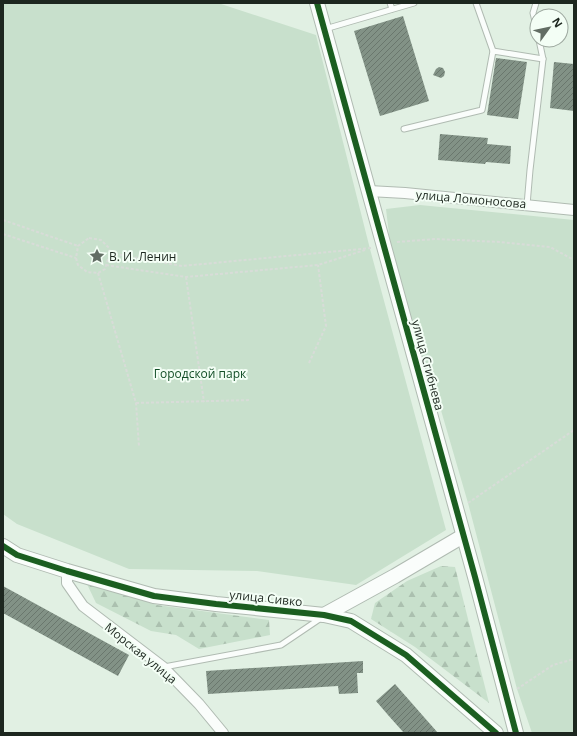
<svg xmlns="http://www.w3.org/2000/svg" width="577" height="736" viewBox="0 0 577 736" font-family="'Open Sans',sans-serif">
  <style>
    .green { fill: #c8e0cc }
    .forest { fill: url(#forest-firs) }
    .building { fill: url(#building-hatch) }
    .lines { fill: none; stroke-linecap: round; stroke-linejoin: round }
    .lane-casing { stroke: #b0bbb2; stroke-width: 7 }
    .street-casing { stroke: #b0bbb2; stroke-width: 12 }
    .secondary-casing { stroke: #b0bbb2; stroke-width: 16 }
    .path { stroke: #d8dcd8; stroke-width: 2; stroke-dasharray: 3 2; stroke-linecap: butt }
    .lane { stroke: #fafdfb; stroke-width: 5 }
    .street { stroke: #fafdfb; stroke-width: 10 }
    .secondary { stroke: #fafdfb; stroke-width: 14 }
    .cycleway-casing { stroke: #f3fef5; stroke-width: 8 }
    .cycleway { stroke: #1b5e20; stroke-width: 6 }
    .labels { text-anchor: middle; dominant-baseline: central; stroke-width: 4; stroke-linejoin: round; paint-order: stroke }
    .street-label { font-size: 12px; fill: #1d271f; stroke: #f3fef5 }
    .poi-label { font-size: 12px; fill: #1d271f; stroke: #f3fef5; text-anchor: start }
    .park-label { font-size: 12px; fill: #124e26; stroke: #f3fef5 }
  </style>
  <defs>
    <pattern id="forest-firs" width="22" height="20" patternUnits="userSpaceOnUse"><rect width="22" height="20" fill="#c8e0cc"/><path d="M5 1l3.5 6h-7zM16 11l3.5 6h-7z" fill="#abc0af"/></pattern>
    <pattern id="building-hatch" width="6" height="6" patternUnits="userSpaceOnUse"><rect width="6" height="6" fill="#829286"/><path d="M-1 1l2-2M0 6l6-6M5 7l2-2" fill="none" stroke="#6a776d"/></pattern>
  </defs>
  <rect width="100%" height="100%" fill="#e1f0e3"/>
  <g class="green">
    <path d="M3,3H218L316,35L370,249L446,530L356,585L257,571L129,569L17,524L3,514Z"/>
    <path d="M420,205L574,220V733H532L517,689L468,503L438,400L425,370L390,243L386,209Z"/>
  </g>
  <g class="forest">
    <path d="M441,566L455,567L489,703L415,647L371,619L375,603L407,581Z"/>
    <path d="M86,582L157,605L269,620L270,635L199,649L176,635L151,631L96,603Z"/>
  </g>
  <g class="building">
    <path d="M403,16L429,101L380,116L354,31Z"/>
    <path d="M496,58L527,62L518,119L487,115Z"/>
    <path d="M554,62L574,64V111L550,108Z"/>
    <path d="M439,67L443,68L445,72L444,76L441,78L433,75L436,69Z"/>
    <path d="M440,134L488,138L487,144L511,146L510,164L486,162L485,164L438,160Z"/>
    <path d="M3,586L129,655L118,676L3,613Z"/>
    <path d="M363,661V673H357L358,693L339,694L338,686L208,694L206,671Z"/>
    <path d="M395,684L438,733H404L388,715L376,701Z"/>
  </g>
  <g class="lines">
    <defs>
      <g id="lane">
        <path d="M390,3L392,9"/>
        <path d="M476,3L493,51"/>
        <path d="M536,3L533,13L537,30"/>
        <path d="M325,29L414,3"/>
        <path d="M404,129L482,110L493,51L543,59"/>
        <path d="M527,205L530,170L543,59L539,40"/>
        <path d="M164,667L281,645L321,618"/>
      </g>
      <g id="street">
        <path d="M369,191L405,193L574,210"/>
        <path d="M67,571V583L83,606L163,667L199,704L223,733"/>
      </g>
      <g id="secondary">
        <path d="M317,3L475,577L516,733"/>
        <path d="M3,546L17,555L67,571L154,596L216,604L324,615L351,621L406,655L496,733"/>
        <path d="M324,615L395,576L463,536"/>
      </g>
    </defs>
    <use href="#lane" class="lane-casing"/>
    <use href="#street" class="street-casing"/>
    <use href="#secondary" class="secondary-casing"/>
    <g class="path">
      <path d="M3,220L78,246"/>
      <path d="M3,234L76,258"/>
      <path d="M89,238L101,240L109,248L110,253L105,269L98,273L87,272L78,265L76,258L78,246Z"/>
      <path d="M397,242L436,239L500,242L550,247L574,260"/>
      <path d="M110,253L182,266L371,248"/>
      <path d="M106,265L186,277L318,265L365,250"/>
      <path d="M98,273L136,403L139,447"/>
      <path d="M186,277L204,402"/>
      <path d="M309,363L326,326L318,265"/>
      <path d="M136,403L251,400"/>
      <path d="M468,503L574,430"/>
      <path d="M517,689L553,665L574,659"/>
    </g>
    <use href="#lane" class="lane"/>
    <use href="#street" class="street"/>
    <use href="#secondary" class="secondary"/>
    <defs>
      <g id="cycleway">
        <path d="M317,3L475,577L516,733"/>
        <path d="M3,546L17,555L67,571L154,596L216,604L324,615L351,621L406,655L496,733"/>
      </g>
    </defs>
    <use href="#cycleway" class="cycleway-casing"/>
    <use href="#cycleway" class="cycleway"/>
  </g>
  <defs>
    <symbol id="sight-bare" viewBox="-9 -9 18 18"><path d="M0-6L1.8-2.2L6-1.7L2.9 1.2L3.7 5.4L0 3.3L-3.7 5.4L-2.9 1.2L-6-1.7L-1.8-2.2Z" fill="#626d64" stroke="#f3fef5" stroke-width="2.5" paint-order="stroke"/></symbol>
  </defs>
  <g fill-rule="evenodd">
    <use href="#sight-bare" x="86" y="245" width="22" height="22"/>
  </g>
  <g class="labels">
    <g class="street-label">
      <text transform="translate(471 199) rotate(5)">улица Ломоносова</text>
      <text transform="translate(428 365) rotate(75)">улица Сгибнева</text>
      <text transform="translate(266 598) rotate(6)">улица Сивко</text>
      <text transform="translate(141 653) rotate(39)">Морская улица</text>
    </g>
    <g class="poi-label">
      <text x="109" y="256">В. И. Ленин</text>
    </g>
    <g class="park-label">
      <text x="200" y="373">Городской парк</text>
    </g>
  </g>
  <rect width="577" height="736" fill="none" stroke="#1d271f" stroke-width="8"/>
  <g transform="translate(549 28) rotate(57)"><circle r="19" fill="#f3fef5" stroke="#9da89f"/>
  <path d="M0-3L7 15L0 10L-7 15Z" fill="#626d64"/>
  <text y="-6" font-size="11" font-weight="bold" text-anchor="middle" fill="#1d271f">N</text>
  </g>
</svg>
